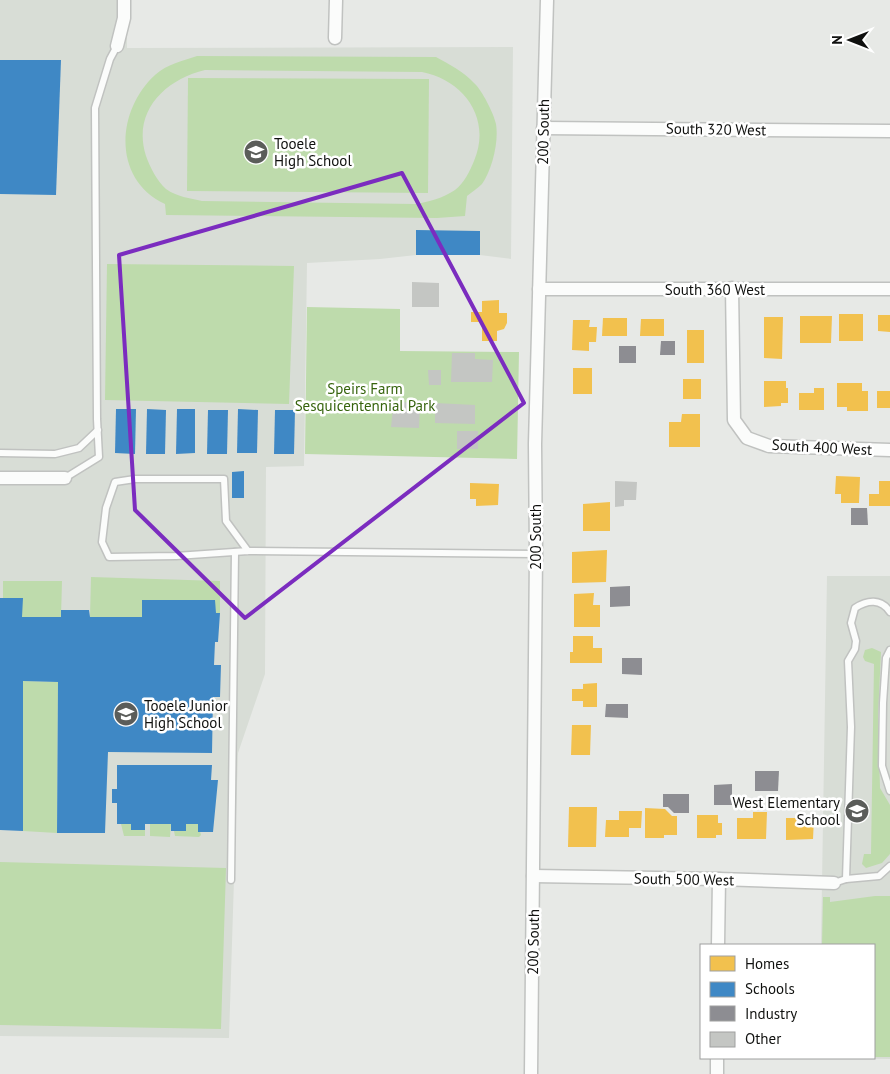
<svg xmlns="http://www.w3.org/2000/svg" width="890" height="1074" viewBox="0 0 890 1074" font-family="'PT Sans',sans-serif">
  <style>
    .built { fill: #d8ddd6 }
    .green { fill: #bedbac; fill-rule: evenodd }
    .homes { fill: #f2c14e }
    .schools { fill: #3f88c5 }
    .industry { fill: #8d8d92 }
    .building { fill: #c4c6c3 }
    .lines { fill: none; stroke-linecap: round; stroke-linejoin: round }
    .service-casing { stroke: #c0c2c0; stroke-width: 9 }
    .minor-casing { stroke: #c0c2c0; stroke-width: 15 }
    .service { stroke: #fbfcfb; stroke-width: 6 }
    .minor { stroke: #fbfcfb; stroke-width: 12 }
    .marked { fill: none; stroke: #7b2cbf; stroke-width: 4; stroke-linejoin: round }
    .labels { text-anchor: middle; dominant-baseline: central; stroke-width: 5; stroke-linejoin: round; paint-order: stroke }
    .street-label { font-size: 15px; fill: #10110f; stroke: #fff }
    .poi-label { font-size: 15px; fill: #10110f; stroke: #fff; text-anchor: start }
    .park-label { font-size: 15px; fill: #36640d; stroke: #fff }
  </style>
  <rect width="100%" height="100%" fill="#e7e9e6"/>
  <g class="built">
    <path d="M0,0H127V48L513,47L511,259L480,255H416L380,259L307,263L304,466L266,467L265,674L238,753L229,1038L0,1036Z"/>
    <path d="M827,576H890V1059L820,1058H874V945H821Z"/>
  </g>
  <g class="green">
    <path d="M197,56L436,57C449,64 464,72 474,83C482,90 494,114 496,124C499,142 492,170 482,184C478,188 472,192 467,196L465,216L437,218L166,215L165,204C112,179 116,111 155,75C167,64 183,61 197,56ZM205,70L422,72C464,80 492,119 474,161C470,171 464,183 455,190C443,198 429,202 415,204L202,201C190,198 177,197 166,189C157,181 150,167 146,156C132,112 164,80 205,70Z"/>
    <path d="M188,78L429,79L428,193L187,191Z"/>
    <path d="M107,264L294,266L289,404L105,400Z"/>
    <path d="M307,307L400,309V351L519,352L517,459L305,454Z"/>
    <path d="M91,577L220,581V613H216L214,600H142V617H90Z"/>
    <path d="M3,581H62L61,617H22V598H3Z"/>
    <path d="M872,648L881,652L878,716L880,788L890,805V854L882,863L866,868L862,864L864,854H871L874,664L865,661L863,657L865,650Z"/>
    <path d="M23,681L58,682L57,833L23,831Z"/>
    <path d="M121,824H131V830H145V836H124Z"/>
    <path d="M150,824H171L170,837L150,836Z"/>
    <path d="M186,824H198L201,835L199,837L175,836L174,831H186Z"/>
    <path d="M0,862L226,868L221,1029L0,1025Z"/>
    <path d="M875,896H890V1057H874V945H822L823,897H830V902Z"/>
  </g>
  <g class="homes">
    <path d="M499,300V313H507V323L504,329L497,331V341H482V322H471V312H482V301Z"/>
    <rect x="839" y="314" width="24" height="27"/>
    <path d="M878,315H890V332L878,331Z"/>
    <path d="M800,316H832L831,343H800Z"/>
    <path d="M764,317H783L782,359L764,358Z"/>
    <path d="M603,318H627V336H602Z"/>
    <path d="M641,319H664V336H640Z"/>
    <path d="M573,320H590L589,327H597L596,342H589V351L572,350Z"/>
    <rect x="687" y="330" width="17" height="33"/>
    <rect x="573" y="368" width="19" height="26"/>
    <rect x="683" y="379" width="18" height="20"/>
    <path d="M764,381H786V388H788V403H781V406L764,407Z"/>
    <path d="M837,383H862V391H868V411H847V407H837Z"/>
    <path d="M814,388H824V410H799V393H814Z"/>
    <rect x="877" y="391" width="13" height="17"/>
    <path d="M682,414H700V447H669V422H681Z"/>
    <path d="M836,476L860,477L859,503H841V494H835Z"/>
    <path d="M879,481H890V506H869V494H879Z"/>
    <path d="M470,483L499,484L498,505L476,506V499H470Z"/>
    <path d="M610,502V531H583V504Z"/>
    <path d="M607,550L606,582L572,583V552Z"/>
    <path d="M594,593L593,605H600V627H574V594Z"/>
    <path d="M573,636H593V648H602V663H570V652H573Z"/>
    <path d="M597,683V707H583V701H572V689H583V684Z"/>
    <path d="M572,725H591L590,755H571Z"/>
    <path d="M569,807H597L596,847H568Z"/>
    <path d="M645,808L665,809L672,816H677V835H664V838H645Z"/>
    <path d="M619,811H642L641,828H629V837H605L606,820H619Z"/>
    <path d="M753,812H767L766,839H737V818H753Z"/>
    <path d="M697,815H718V823H722V835H716V838H697Z"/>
    <path d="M786,818H814L813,839L786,840Z"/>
  </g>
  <g class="schools">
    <path d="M0,60H61L56,195L0,194Z"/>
    <path d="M416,230L480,231V255H416Z"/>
    <path d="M116,409H136L135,454L115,453Z"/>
    <path d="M147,409L166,410L165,454H146Z"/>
    <path d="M177,409H195V453L176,454Z"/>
    <path d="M238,409L258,410L257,453H237Z"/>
    <path d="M208,410H228L227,454H207Z"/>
    <path d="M275,410H295L294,454H274Z"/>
    <path d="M244,471V498H232V472Z"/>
    <path d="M0,598H23L22,617H61V610H89L90,617H142V600H215L216,613H220L218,642H215L214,665H221L220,697H213L212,753L108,752L105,833H57L58,682L23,681V831L0,830Z"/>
    <path d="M117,765H212L211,780H218L213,832H198V824H186V831H171V824H145V830H131V824H117V803H112V789H117Z"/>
  </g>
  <g class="industry">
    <path d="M661,341H675V355H660Z"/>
    <rect x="619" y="346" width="17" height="17"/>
    <path d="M851,508H867L868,525H851Z"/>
    <path d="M630,586V606L610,607V587Z"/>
    <path d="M622,658H642V675L622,674Z"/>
    <path d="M606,704H628V718L605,717Z"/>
    <path d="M755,771H779L778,791H755Z"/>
    <path d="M732,784V805H714V785Z"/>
    <path d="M663,794H689V813H674L668,807H663Z"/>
  </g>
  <g class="building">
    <path d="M412,282L439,283V307H412Z"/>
    <path d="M452,353H475V359L493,360L492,382H451Z"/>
    <path d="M428,370H441V385H429Z"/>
    <path d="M399,402L420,403L419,428L391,427L393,408H398Z"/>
    <path d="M435,403L475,405V424L435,423Z"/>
    <rect x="457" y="431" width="21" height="18"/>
    <path d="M615,481L637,482L636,500H624V506L615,507Z"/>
  </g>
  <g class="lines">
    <defs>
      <g id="service">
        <path d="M0,453L55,454L79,448L98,430"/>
        <path d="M65,478L99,457L97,419L95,108L110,59L117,46"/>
        <path d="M248,551L226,521L224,479H135L115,482L106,508L102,542L109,557L176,556L248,551L536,554"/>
        <path d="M890,650L886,658L883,703L882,766L890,791"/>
        <path d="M846,879L879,876L890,866"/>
        <path d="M231,880L235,552"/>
        <path d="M834,883L846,879L851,727L848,661L855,649L856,641L851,623L855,608C867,600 881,598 890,612"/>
      </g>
      <g id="minor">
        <path d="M335,38L336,0"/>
        <path d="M117,46L124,18V0"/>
        <path d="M543,128L890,131"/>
        <path d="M732,288L734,420L747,438L769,446L890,450"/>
        <path d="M539,289H890"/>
        <path d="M0,478H65"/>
        <path d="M533,876L719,879L834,883"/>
        <path d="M718,945L719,879"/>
        <path d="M531,1074L536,554L535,444L547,0"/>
        <path d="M717,1074V1058"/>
      </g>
    </defs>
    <use href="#service" class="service-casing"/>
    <use href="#minor" class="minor-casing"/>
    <use href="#service" class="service"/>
    <use href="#minor" class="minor"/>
  </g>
  <path class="marked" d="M402,173L524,403L245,618L135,510L119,255Z"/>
  <defs>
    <symbol id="school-disc" viewBox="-11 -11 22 22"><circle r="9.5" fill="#5b5d5a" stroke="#fff"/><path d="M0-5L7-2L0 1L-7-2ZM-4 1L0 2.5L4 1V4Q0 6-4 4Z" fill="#fff"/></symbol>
  </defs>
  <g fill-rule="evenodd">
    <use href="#school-disc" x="242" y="138" width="28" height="28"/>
    <use href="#school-disc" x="112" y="700" width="28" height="28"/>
    <use href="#school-disc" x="843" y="797" width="28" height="28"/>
  </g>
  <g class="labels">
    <g class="street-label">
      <text transform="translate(716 129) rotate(1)">South 320 West</text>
      <text transform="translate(543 132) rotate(-89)">200 South</text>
      <text x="715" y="289">South 360 West</text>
      <text transform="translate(822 447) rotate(3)">South 400 West</text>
      <text transform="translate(535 537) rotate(-90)">200 South</text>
      <text transform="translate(684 879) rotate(1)">South 500 West</text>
      <text transform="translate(533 942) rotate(-89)">200 South</text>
    </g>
    <g class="poi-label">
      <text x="274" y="143">Tooele<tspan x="274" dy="17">High School</tspan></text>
      <text x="144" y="705">Tooele Junior<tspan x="144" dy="17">High School</tspan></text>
      <text x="840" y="802" text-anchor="end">West Elementary<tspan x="840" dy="17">School</tspan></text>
    </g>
    <g class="park-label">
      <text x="365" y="388">Speirs Farm<tspan x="365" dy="17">Sesquicentennial Park</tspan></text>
    </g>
  </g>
  <rect x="700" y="944" width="175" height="115" fill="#ffffff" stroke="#9fa09f"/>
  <rect x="710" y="956" width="25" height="15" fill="#f2c14e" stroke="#9fa09f"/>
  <text x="745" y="969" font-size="15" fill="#10110f">Homes</text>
  <rect x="710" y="982" width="25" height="15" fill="#3f88c5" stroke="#9fa09f"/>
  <text x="745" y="994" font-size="15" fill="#10110f">Schools</text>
  <rect x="710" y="1006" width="25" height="15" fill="#8d8d92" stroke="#9fa09f"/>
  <text x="745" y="1019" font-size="15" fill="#10110f">Industry</text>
  <rect x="710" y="1032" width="25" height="15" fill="#c4c6c3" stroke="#9fa09f"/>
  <text x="745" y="1044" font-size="15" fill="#10110f">Other</text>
  <g transform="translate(850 40) rotate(270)" stroke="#ffffff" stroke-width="4" paint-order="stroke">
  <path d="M0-4L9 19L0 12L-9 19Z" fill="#10110f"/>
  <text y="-8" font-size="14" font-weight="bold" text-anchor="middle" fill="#10110f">N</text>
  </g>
</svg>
